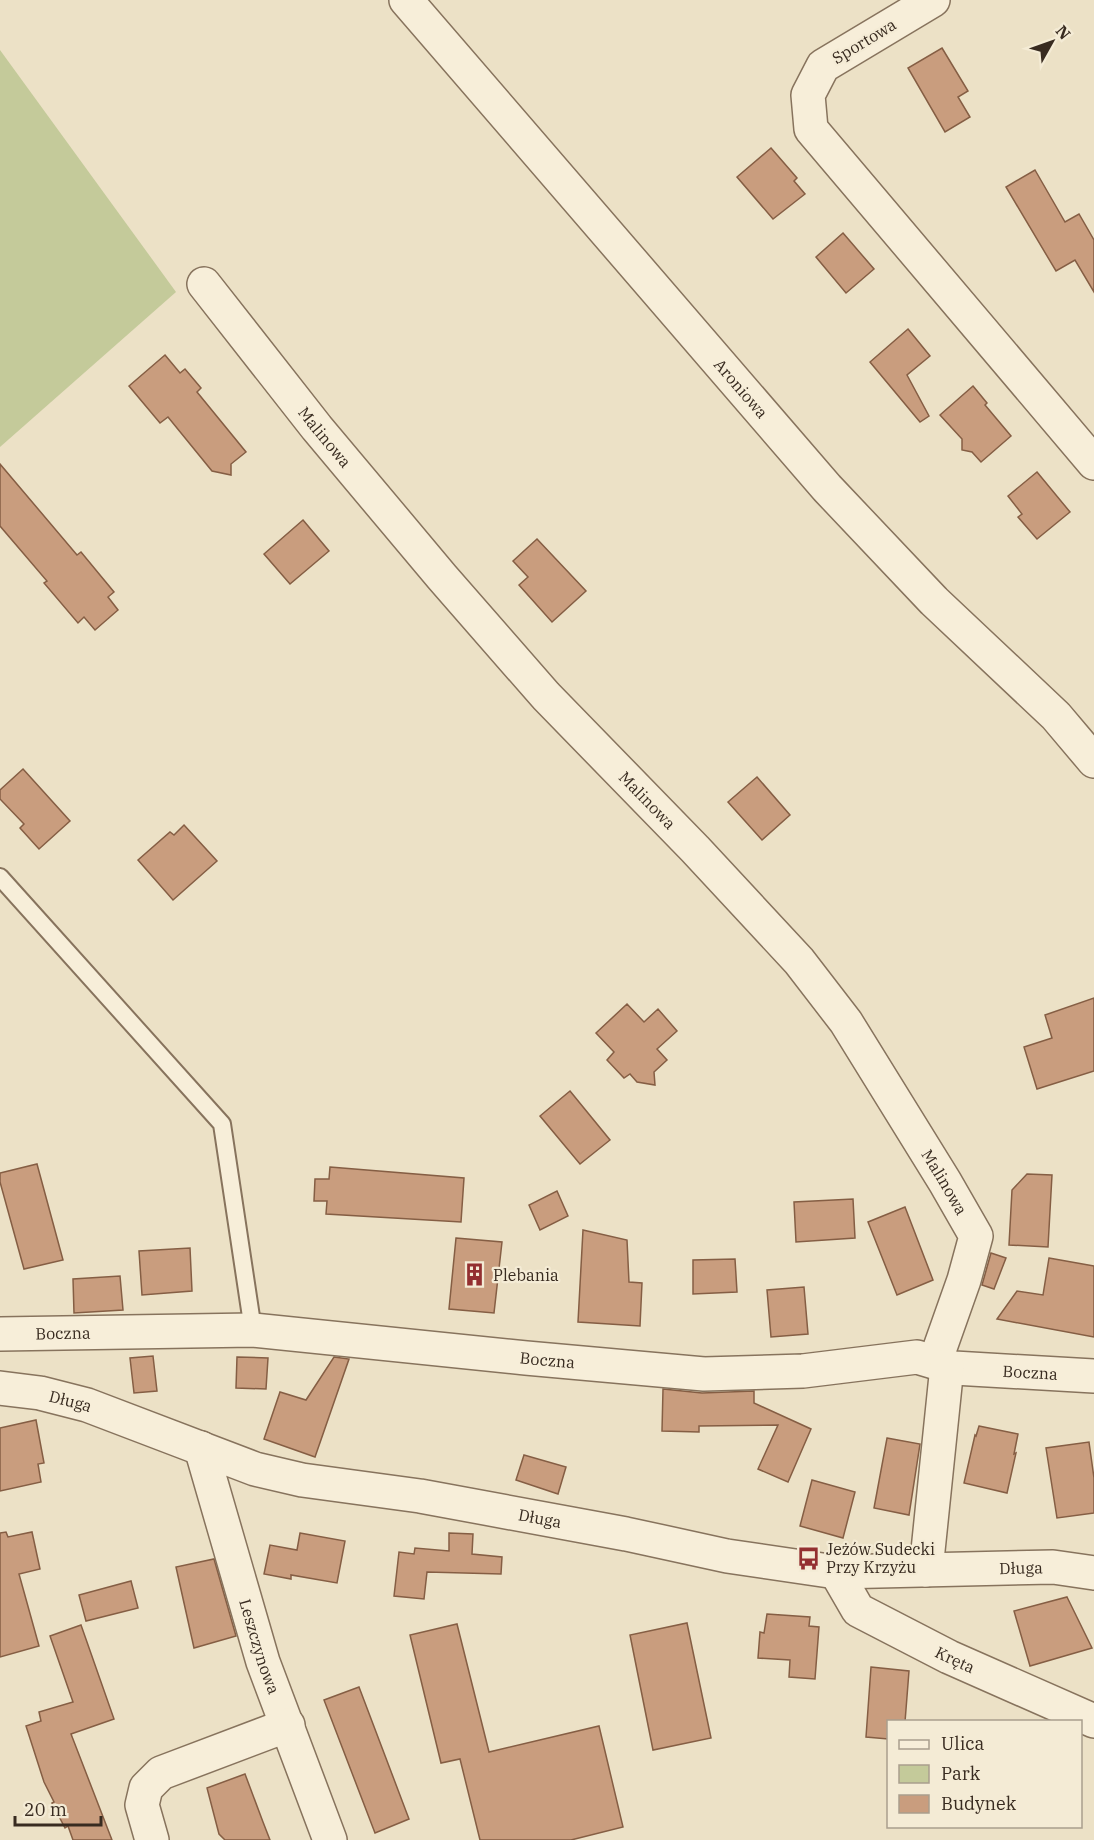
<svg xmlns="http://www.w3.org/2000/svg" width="1094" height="1840" viewBox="0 0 1094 1840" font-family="'IBM Plex Serif',serif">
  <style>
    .green { fill: #c4ca9a }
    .building { fill: #c99d7e; stroke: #855e44; stroke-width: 1.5 }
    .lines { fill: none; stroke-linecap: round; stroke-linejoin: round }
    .service-casing { stroke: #87735d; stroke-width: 20 }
    .minor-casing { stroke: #87735d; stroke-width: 36 }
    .tertiary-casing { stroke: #87735d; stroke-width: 36 }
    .service { stroke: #f7eed9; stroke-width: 16 }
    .minor { stroke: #f7eed9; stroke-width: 33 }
    .tertiary { stroke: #f7eed9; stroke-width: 33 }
    .labels { text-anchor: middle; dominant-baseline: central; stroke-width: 4.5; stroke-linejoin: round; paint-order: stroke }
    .street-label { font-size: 16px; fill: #382b20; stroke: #f4ebd5 }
    .poi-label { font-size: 16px; fill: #382b20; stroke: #f4ebd5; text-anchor: start }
  </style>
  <rect width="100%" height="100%" fill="#ece1c6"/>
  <path class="green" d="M0,50L176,292L0,447Z"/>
  <g class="building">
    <path d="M942,48L968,91L958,97L970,117L945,132L908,68Z"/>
    <path d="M771,148L797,178L794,181L805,194L773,219L737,177Z"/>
    <path d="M1035,170L1065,222L1079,214L1094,240V292L1075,260L1056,271L1006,187Z"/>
    <path d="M843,233L874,269L846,293L816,257Z"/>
    <path d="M908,329L930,356L907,375L929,416L920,422L870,362Z"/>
    <path d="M165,355L180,373L185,369L201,388L197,392L246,452L231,464V475L212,471L168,417L160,423L129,386Z"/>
    <path d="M973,386L987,403L985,405L1011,436L981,462L972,452L962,450V439L940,415Z"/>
    <path d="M0,464L77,555L81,552L114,592L108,597L118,610L95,630L84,617L78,623L44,583L47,581L0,526Z"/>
    <path d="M1037,472L1070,512L1037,539L1018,517L1022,514L1008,496Z"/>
    <path d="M303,520L329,551L290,584L264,554Z"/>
    <path d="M537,539L586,591L552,622L519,585L528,577L513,561Z"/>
    <path d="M23,769L70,821L39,849L20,828L24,824L0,799V790Z"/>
    <path d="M757,777L790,815L762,840L728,802Z"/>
    <path d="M184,825L217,861L173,900L138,860L170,832L174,835Z"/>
    <path d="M1094,998V1071L1037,1089L1024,1047L1052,1038L1045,1015Z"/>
    <path d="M627,1004L644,1022L658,1009L677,1031L657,1049L667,1060L654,1072L655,1085L637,1082L630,1074L624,1078L607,1060L614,1052L596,1033Z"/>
    <path d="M570,1091L610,1140L580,1164L540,1116Z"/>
    <path d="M37,1164L63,1260L24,1269L0,1182V1173Z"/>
    <path d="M330,1167L464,1178L461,1222L326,1214L327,1201H314L315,1179H329Z"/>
    <path d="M1027,1174L1052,1175L1048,1247L1009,1245L1012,1190Z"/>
    <path d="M557,1191L568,1216L540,1230L529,1205Z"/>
    <path d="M853,1199L855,1238L796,1242L794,1202Z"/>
    <path d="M905,1207L933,1280L897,1295L868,1222Z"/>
    <path d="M583,1230L627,1240L629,1282L642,1283L640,1326L578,1322Z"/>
    <path d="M456,1238L502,1242L494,1313L449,1309Z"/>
    <path d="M190,1248L192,1291L142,1295L139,1251Z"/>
    <path d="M991,1253L1006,1258L994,1289L982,1285Z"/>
    <path d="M1049,1258L1094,1266V1337L997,1319L1017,1291L1043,1295Z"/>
    <path d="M735,1259L737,1292L693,1294V1260Z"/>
    <path d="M120,1276L123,1310L74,1313L73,1279Z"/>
    <path d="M804,1287L808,1334L771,1337L767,1290Z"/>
    <path d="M153,1356L157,1391L134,1393L130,1358Z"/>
    <path d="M237,1357L268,1358L266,1389L236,1388Z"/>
    <path d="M334,1357L349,1359L315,1457L264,1439L280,1392L306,1400Z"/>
    <path d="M663,1389L702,1393L754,1391V1403L811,1429L788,1482L758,1469L778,1425L699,1426V1432L662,1431Z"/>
    <path d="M36,1420L44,1463L38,1464L41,1482L0,1491V1428Z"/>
    <path d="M979,1426L1018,1434L1014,1454L1016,1453L1007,1493L964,1483L975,1435L976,1436Z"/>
    <path d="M887,1438L920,1444L909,1515L874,1508Z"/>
    <path d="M1089,1442L1094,1478V1513L1057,1518L1046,1448Z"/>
    <path d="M524,1455L566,1467L558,1494L516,1480Z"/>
    <path d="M812,1480L855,1492L843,1538L800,1526Z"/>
    <path d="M6,1532L8,1537L32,1532L40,1569L19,1574L39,1646L0,1657V1533Z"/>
    <path d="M300,1533L345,1541L337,1583L291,1575V1579L264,1574L270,1545L297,1550Z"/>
    <path d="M449,1533L473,1534L472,1554L502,1557L501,1574L427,1572L424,1599L394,1596L399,1552L414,1554L415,1548L449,1551Z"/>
    <path d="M214,1559L236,1636L194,1648L176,1567Z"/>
    <path d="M131,1581L138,1608L86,1621L79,1595Z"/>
    <path d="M1067,1597L1092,1648L1030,1666L1014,1611Z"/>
    <path d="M767,1614L810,1617L809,1626L819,1627L815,1679L789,1677L790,1660L758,1658L760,1632L764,1633Z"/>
    <path d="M687,1623L711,1738L653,1750L630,1635Z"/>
    <path d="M457,1624L489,1752L599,1726L623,1827L571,1840H480L460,1759L441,1763L410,1635Z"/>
    <path d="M81,1625L114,1719L71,1734L112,1840H73L68,1826L65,1828L52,1803L54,1802L44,1782L26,1726L41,1721L39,1712L73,1702L50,1636Z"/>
    <path d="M871,1667L909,1671L905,1722H888V1739L866,1737Z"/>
    <path d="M359,1687L409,1819L375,1833L324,1700Z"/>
    <path d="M245,1774L263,1822L270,1840H225L219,1834L207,1788Z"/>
  </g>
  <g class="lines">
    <defs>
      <path id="service" d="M0,877L222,1124L253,1330"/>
      <g id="minor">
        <path id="s1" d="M406,0L827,488L934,601L1056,716L1094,761"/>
        <path d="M933,0L823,66L808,95L811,129L1094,463"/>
        <path id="s2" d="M204,284L317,428L442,577L546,696L695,849L799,961L846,1022L945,1182L976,1236L964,1280L935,1362"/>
        <path id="s3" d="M0,1334L253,1330L526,1358L704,1374L803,1371L917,1357L954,1368L1094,1376"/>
        <path id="s4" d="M201,1448L263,1662L330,1840"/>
        <path d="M926,1570L947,1366"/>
        <path id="s5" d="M836,1572L858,1610L949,1657L1094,1721"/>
        <path d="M152,1840L142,1805L146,1788L161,1773L288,1725"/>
      </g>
      <g id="tertiary">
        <path id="s6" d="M0,1388L40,1393L87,1405L255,1469L302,1480L420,1496L626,1534L727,1556L836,1572L1053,1567L1094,1573"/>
      </g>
    </defs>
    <use href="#service" class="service-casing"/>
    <use href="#minor" class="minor-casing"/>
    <use href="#tertiary" class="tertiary-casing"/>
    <use href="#service" class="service"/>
    <use href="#minor" class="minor"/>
    <use href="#tertiary" class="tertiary"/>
  </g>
  <defs>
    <symbol id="building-bare" viewBox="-9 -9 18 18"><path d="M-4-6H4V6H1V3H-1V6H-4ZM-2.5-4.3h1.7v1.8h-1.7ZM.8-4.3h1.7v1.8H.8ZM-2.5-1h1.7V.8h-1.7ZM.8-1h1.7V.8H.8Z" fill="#932f30" stroke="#f4ebd5" stroke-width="2.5" paint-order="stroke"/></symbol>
    <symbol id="bus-bare" viewBox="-9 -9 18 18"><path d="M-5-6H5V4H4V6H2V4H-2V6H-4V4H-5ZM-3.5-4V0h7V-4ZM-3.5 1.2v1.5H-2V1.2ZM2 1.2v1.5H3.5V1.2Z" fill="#932f30" stroke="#f4ebd5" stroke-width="2.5" paint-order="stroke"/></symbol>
  </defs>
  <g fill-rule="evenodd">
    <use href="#building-bare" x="458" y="1258" width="33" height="33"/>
    <use href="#bus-bare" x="792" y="1542" width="33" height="33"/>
  </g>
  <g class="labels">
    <g class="street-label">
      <text transform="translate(864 41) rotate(-31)">Sportowa</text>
      <text stroke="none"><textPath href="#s1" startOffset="513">Aroniowa</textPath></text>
      <text stroke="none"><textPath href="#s2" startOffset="195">Malinowa</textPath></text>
      <text stroke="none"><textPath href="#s2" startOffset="681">Malinowa</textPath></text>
      <text stroke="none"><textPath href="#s2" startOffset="1167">Malinowa</textPath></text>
      <text stroke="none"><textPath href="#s3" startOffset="63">Boczna</textPath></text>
      <text stroke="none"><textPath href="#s3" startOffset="549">Boczna</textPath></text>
      <text stroke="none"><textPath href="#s3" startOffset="1035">Boczna</textPath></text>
      <text stroke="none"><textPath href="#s6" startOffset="72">Długa</textPath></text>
      <text stroke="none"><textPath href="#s6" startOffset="558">Długa</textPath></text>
      <text stroke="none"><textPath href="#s6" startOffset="1044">Długa</textPath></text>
      <text stroke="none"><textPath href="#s4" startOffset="207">Leszczynowa</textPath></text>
      <text stroke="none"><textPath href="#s5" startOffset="153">Kręta</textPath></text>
    </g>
    <g class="poi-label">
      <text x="493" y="1275">Plebania</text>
      <text x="826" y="1549">Jeżów Sudecki<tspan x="826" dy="18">Przy Krzyżu</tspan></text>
    </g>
  </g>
  <rect x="887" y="1720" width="195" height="108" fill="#f4ebd5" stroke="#a99e8d" stroke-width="1.5"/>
  <rect x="899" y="1740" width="30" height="9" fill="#f7eed9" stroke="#a99e8d" stroke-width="1.5"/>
  <text x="941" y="1750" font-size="18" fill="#382b20">Ulica</text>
  <rect x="899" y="1765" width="30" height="18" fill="#c4ca9a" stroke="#a99e8d" stroke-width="1.5"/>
  <text x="941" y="1780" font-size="18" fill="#382b20">Park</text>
  <rect x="899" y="1795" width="30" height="18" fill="#c99d7e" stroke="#a99e8d" stroke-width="1.5"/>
  <text x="941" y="1810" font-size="18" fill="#382b20">Budynek</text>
  <g transform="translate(1052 42) rotate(50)" stroke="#f4ebd5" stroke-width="4.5" paint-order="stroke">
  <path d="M0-4.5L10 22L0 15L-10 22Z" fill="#382b20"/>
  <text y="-9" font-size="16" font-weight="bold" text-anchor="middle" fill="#382b20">N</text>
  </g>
  <path d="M15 1816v9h86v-9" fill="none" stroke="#382b20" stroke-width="3"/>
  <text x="24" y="1816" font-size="18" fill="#382b20" stroke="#f4ebd5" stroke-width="4.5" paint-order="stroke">20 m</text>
</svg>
